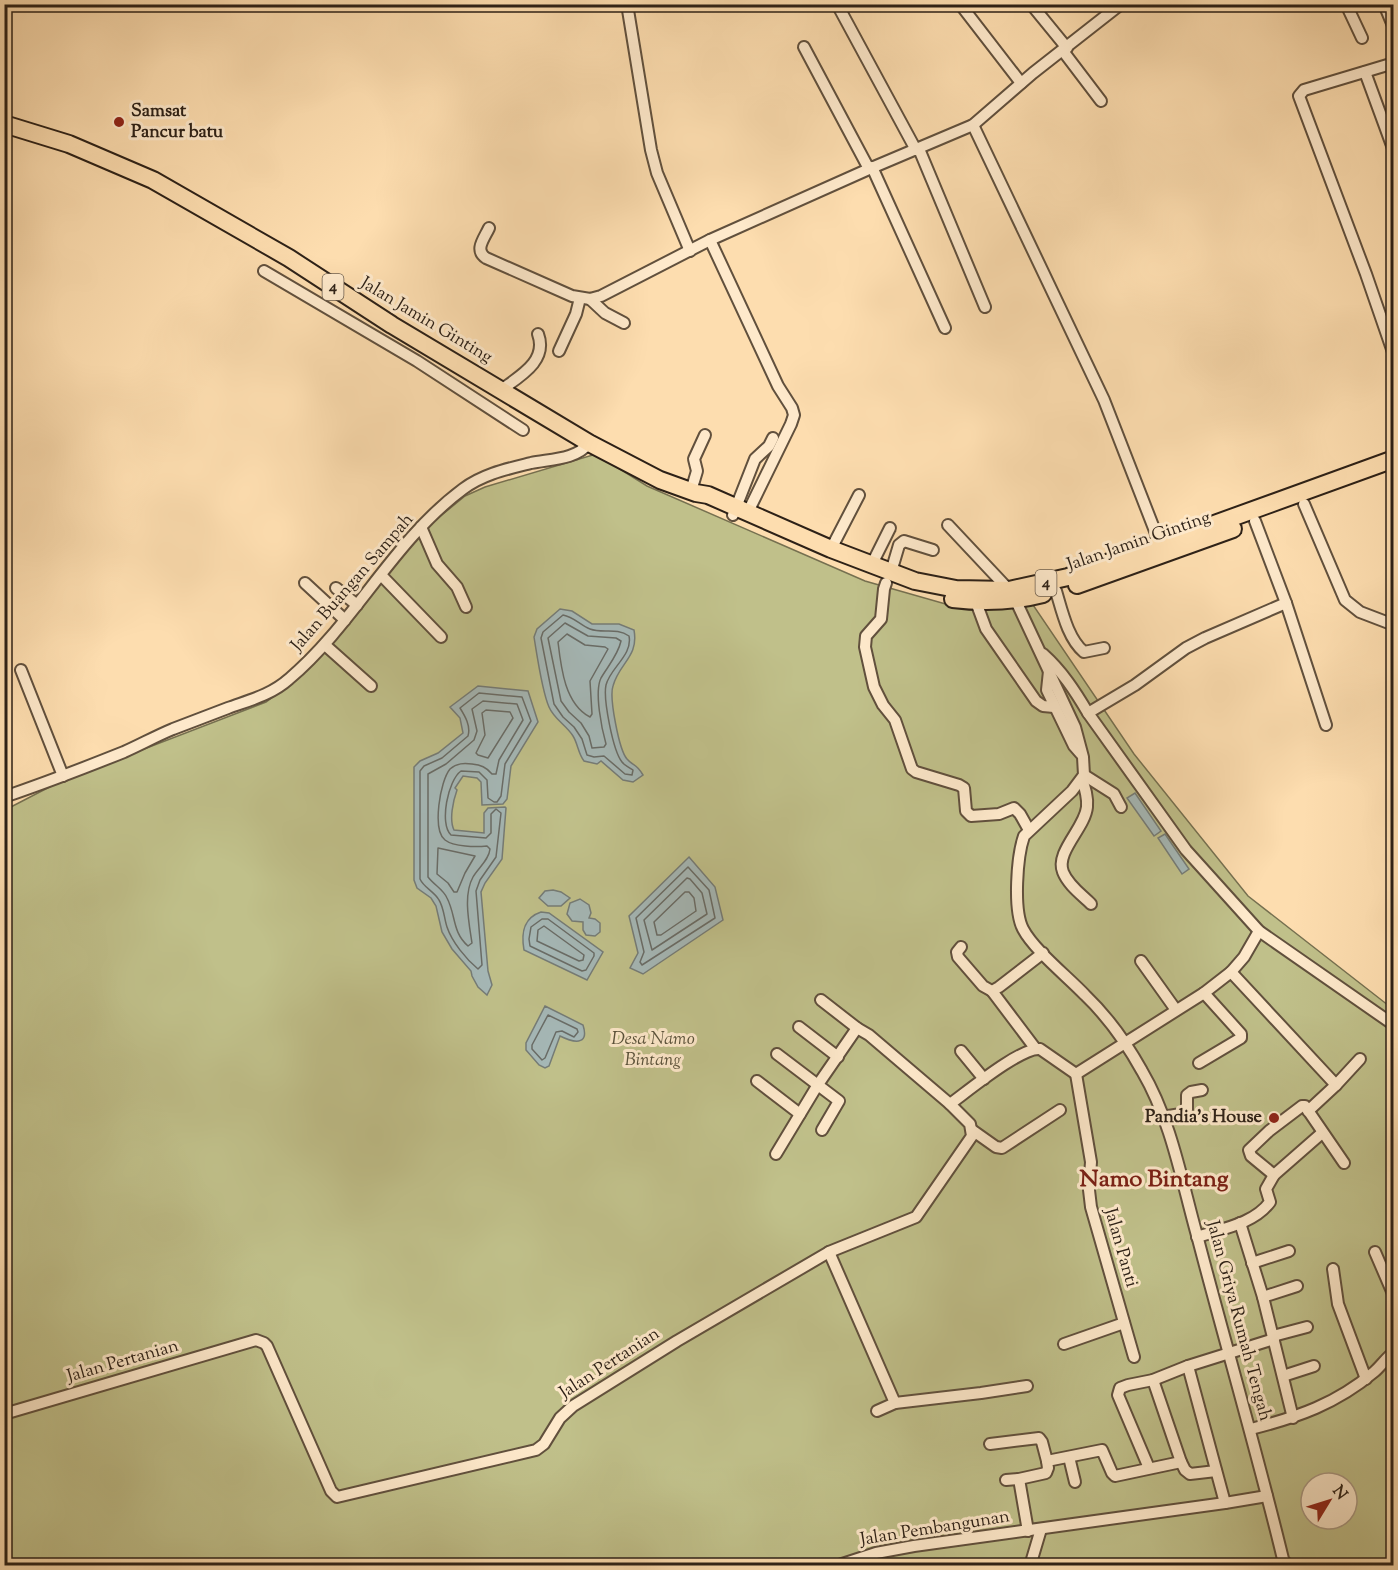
<svg xmlns="http://www.w3.org/2000/svg" width="1398" height="1570" viewBox="0 0 1398 1570" font-family="'Sorts Mill Goudy',serif">
  <style>
    .green { fill: #c0c08a; stroke: #767050; stroke-width: 1.5; fill-rule: evenodd }
    .water { fill: #a5b8b7; stroke: #757c77; stroke-width: 1.5 }
    .lines { fill: none; stroke-linecap: round; stroke-linejoin: round }
    .shore { stroke: #696c67; stroke-width: 1.5 }
    .minor-casing { stroke: #61503d; stroke-width: 14 }
    .highway-casing { stroke: #2d2117; stroke-width: 20 }
    .minor { stroke: #fee9cb; stroke-width: 10 }
    .highway { stroke: #fdddaf; stroke-width: 16 }
    .poi-dot { fill: #8f2418; stroke: #fee9cb; stroke-width: 2 }
    .labels { text-anchor: middle; dominant-baseline: central; stroke-width: 6; stroke-linejoin: round; paint-order: stroke }
    .shield { fill: #fee9cb; stroke: #6c5d4d; stroke-width: 1.5 }
    .shield-label { font-size: 16px; font-weight: bold; fill: #2d2117 }
    .poi-label { font-size: 18px; font-weight: bold; fill: #2d2117; stroke: #fee9cb; text-anchor: start }
    .street-label { font-size: 18px; fill: #2d2117; stroke: #fee9cb }
    .park-label { font-size: 18px; font-style: italic; fill: #59513a; stroke: #fee9cb }
    .district-label { font-size: 24px; font-weight: bold; fill: #7a1f14; stroke: #fee9cb }
  </style>
  <rect width="100%" height="100%" fill="#fdddaf"/>
  <filter id="stains"><feTurbulence type="fractalNoise" baseFrequency=".00333" numOctaves="4"/><feColorMatrix values="0 0 0 0 .2 0 0 0 0 .09 0 0 0 0 .02 0 0 0 .5 -.17"/></filter>
  <radialGradient id="worn" r=".72"><stop offset=".6" stop-color="#630" stop-opacity="0"/><stop offset="1" stop-color="#630" stop-opacity=".3"/></radialGradient>
  <path class="green" d="M596,454L647,486L865,581L956,607L1027,596L1134,754L1248,896L1393,1009V1565L5,1566V810L61,781L266,702L302,675L403,553L432,523L465,496L485,487ZM1311,1483H1347V1519H1311Z"/>
  <g class="water">
    <path d="M560,609L572,611L592,624H619L634,630C639,657 619,663 613,686C609,697 619,750 627,759C634,767 636,763 643,775L633,782L623,780L601,761L597,764L584,761C578,753 578,744 573,736C566,725 554,719 549,707C542,691 537,655 534,637L537,629Z"/>
    <path d="M478,686L528,691L538,722L511,766L507,799L503,804L482,805L481,782L477,778L463,776L455,788L457,790C453,801 449,820 454,830L484,833V813L488,808L505,807L506,808L502,859L485,883L481,892L488,971L492,985L487,995L478,987L472,976L471,971L452,949L442,932L436,906L431,898L417,888L414,880V767L420,761L438,753L463,733L460,718L450,707Z"/>
    <path d="M1135,793L1161,831L1154,836L1127,798Z"/>
    <path d="M1165,834L1189,869L1182,874L1158,838Z"/>
    <path d="M689,857L715,887L723,920L643,974L630,968L638,953L629,916Z"/>
    <path d="M553,890L561,892L570,898L561,906H548L539,898L545,891Z"/>
    <path d="M580,899L589,905L591,913L589,918L595,919L600,923V932L595,936L586,935L583,930V922L572,921L567,914L570,903Z"/>
    <path d="M541,912L549,913L603,952L587,980L524,950C521,933 523,918 541,912Z"/>
    <path d="M545,1006L583,1025C590,1047 572,1042 560,1036L549,1066L545,1068L539,1065L526,1050V1043Z"/>
  </g>
  <g class="lines">
    <g class="shore">
      <path d="M563,615C574,617 580,625 590,629C603,634 616,627 629,636C633,655 610,668 606,685C603,699 613,751 622,762C624,765 630,768 633,770L632,775L625,774L604,756L594,757L587,755L582,739L574,727L563,717L554,704L541,638L543,632Z"/>
      <path d="M565,623L588,636L616,638L621,641C618,655 608,666 601,678C594,692 602,730 606,744L604,747L592,748L589,736L581,723L569,712L561,701L548,638Z"/>
      <path d="M567,634L585,645L605,647L608,649L590,681L592,714L590,717C565,704 561,668 558,642Z"/>
      <path d="M479,693L522,697L531,721L505,764L501,796L497,802H494L488,798L487,780L479,772L461,771C448,780 439,824 451,835L486,838L491,833V814L496,809L501,813L496,857L480,880L476,891L482,965L478,969C466,959 452,942 447,927C444,918 444,908 439,900C434,891 424,888 420,879V771L424,766L442,758L468,736C471,726 465,716 460,708Z"/>
      <path d="M483,701L517,704L523,720L499,760L496,774H492C486,767 481,765 472,764C464,763 457,763 450,769C440,781 432,830 445,840C454,847 476,847 487,846L490,849C489,860 478,868 473,877C463,895 469,923 472,943L468,946C452,932 456,915 447,898C443,889 434,885 428,877V774L446,764L474,740L477,731L472,709Z"/>
      <path d="M486,710L510,712L513,718L488,758L478,755L476,753L485,735L482,713Z"/>
      <path d="M438,848L475,856L465,873L457,892H454L448,883L437,874Z"/>
      <path d="M688,867L709,890L715,918L642,965L640,962L644,952L636,918Z"/>
      <path d="M687,878L690,879L702,893L707,914L652,950L644,920Z"/>
      <path d="M685,892H689L694,898L696,911L661,935H657L654,922Z"/>
      <path d="M542,919H548L594,953V956L586,970L582,971L530,946L529,939L531,927Z"/>
      <path d="M544,926L584,955L583,960L579,961L537,941L538,930Z"/>
      <path d="M548,1015L577,1029L578,1032L574,1037L562,1031L556,1032L545,1058L542,1060L532,1049V1045Z"/>
    </g>
    <defs>
      <g id="minor">
        <path d="M627,4L651,150L657,173L690,251"/>
        <path d="M837,4L916,150"/>
        <path d="M960,4L1021,83"/>
        <path d="M1031,4L1067,48"/>
        <path d="M1346,4L1362,38"/>
        <path d="M1384,4L1394,28"/>
        <path d="M804,47L869,169"/>
        <path d="M1063,51L1101,101"/>
        <path d="M1394,63L1304,90L1299,96L1366,274L1394,355"/>
        <path d="M1365,72L1394,151"/>
        <path d="M973,125L1104,400L1162,549"/>
        <path d="M919,149L985,307"/>
        <path d="M872,167L945,328"/>
        <path d="M489,228C484,239 474,250 486,258L572,296L590,299L601,296L710,240L869,169L973,125L1033,73L1121,4"/>
        <path d="M710,240L778,386L792,408L794,415L791,424L748,512"/>
        <path d="M264,271L417,361L523,430"/>
        <path d="M590,299L605,313L624,323"/>
        <path d="M559,351L576,314L580,298"/>
        <path d="M501,390C520,376 548,361 538,334"/>
        <path d="M691,491L697,471L694,459L705,435"/>
        <path d="M1304,504L1345,600L1360,612L1394,625"/>
        <path d="M733,515L755,459L769,446L773,438"/>
        <path d="M1255,521L1286,603L1326,725"/>
        <path d="M948,525L1009,590"/>
        <path d="M421,527L437,564L457,587L466,607"/>
        <path d="M831,549L859,495"/>
        <path d="M871,566L890,528"/>
        <path d="M891,572L899,545L904,541L933,550"/>
        <path d="M381,575L441,637"/>
        <path d="M305,583L345,620"/>
        <path d="M886,583L884,589L881,619L866,636L865,647L874,687L883,705L895,720L912,769L916,772L959,785L964,788L966,811L971,816L999,814L1014,808L1020,814L1029,830"/>
        <path d="M336,588L357,605"/>
        <path d="M1056,591C1062,611 1068,639 1084,652L1104,648"/>
        <path d="M1016,601L1075,727L1083,757L1084,775L1072,791L1024,836C1017,856 1013,910 1023,929C1034,950 1068,977 1085,995C1108,1017 1127,1044 1142,1071C1172,1122 1182,1183 1198,1239C1226,1346 1257,1452 1283,1559L1288,1566"/>
        <path d="M976,602L986,629L1036,701L1043,706L1054,707"/>
        <path d="M325,645L371,686"/>
        <path d="M1043,654C1062,671 1075,691 1088,713L1186,850L1259,931L1394,1025"/>
        <path d="M21,670L63,776"/>
        <path d="M1049,671L1047,690L1074,746L1081,754"/>
        <path d="M1088,713L1135,685L1186,648L1205,638L1286,603"/>
        <path d="M1084,775L1114,794L1121,807"/>
        <path d="M1082,779C1085,788 1088,797 1087,807C1085,828 1055,852 1063,872C1068,885 1082,895 1091,904"/>
        <path d="M4,797C45,783 84,768 124,752C140,745 156,736 173,729C191,722 210,715 228,708C250,700 271,695 289,679C355,623 393,541 463,489C483,474 507,469 531,463C550,459 576,460 589,443"/>
        <path d="M961,947L957,952L958,957L983,986L992,991L999,987L1043,953"/>
        <path d="M1141,961L1176,1010"/>
        <path d="M1231,972L1336,1085L1308,1111"/>
        <path d="M992,991L1035,1048"/>
        <path d="M821,1000L857,1028"/>
        <path d="M799,1027L838,1057"/>
        <path d="M961,1051L984,1079"/>
        <path d="M777,1054L839,1101L822,1130"/>
        <path d="M1199,1063L1241,1038V1034L1204,993"/>
        <path d="M1076,1074L1091,1162L1089,1190L1091,1207L1134,1357"/>
        <path d="M757,1081L800,1114"/>
        <path d="M1336,1085L1360,1059"/>
        <path d="M1162,1117L1181,1114L1187,1110V1095L1191,1092L1202,1090"/>
        <path d="M972,1130L996,1147L1002,1148L1060,1110"/>
        <path d="M776,1154L817,1086L857,1028L869,1035L950,1104"/>
        <path d="M1274,1175L1251,1156L1249,1150L1269,1131L1302,1106H1305L1344,1163"/>
        <path d="M1240,1223L1263,1297L1293,1418"/>
        <path d="M1197,1237C1221,1229 1254,1224 1270,1202L1266,1189L1274,1175L1322,1133"/>
        <path d="M829,1252L895,1403L981,1393L1027,1386"/>
        <path d="M1375,1252L1394,1296"/>
        <path d="M1252,1263L1289,1251"/>
        <path d="M1333,1269L1338,1304L1366,1379"/>
        <path d="M1263,1297L1297,1286"/>
        <path d="M1273,1336L1307,1327"/>
        <path d="M1064,1344L1124,1323"/>
        <path d="M1188,1366L1225,1503"/>
        <path d="M1283,1376L1314,1366"/>
        <path d="M877,1411L895,1403"/>
        <path d="M4,1414L256,1340L264,1343L267,1346L331,1491L337,1497L536,1450L544,1444L560,1418L573,1406L677,1341L829,1252L916,1217L972,1136L970,1124L950,1104C968,1091 1021,1047 1040,1049L1076,1074L1204,993L1231,972L1244,957L1259,931"/>
        <path d="M1251,1429C1298,1417 1336,1404 1374,1372C1381,1366 1386,1358 1394,1352"/>
        <path d="M990,1444L1039,1438L1042,1442L1047,1461"/>
        <path d="M1069,1457L1075,1482"/>
        <path d="M1181,1462L1185,1470L1190,1474L1216,1471"/>
        <path d="M1149,1468L1118,1395L1120,1388L1128,1385L1153,1380L1188,1366L1274,1339"/>
        <path d="M1006,1480L1019,1479"/>
        <path d="M1028,1531L1019,1479L1046,1473L1048,1468L1047,1461L1102,1450L1112,1473L1115,1476L1181,1462L1153,1380"/>
        <path d="M836,1566L876,1553L914,1546L1225,1503L1267,1496"/>
        <path d="M1030,1566L1041,1529"/>
      </g>
      <g id="highway">
        <path d="M4,124L69,144L153,180L289,258L392,325L589,443L660,480L696,493L708,495L831,549L915,581L956,589L1009,590L1068,577L1394,459"/>
        <path d="M1077,585L1233,529"/>
        <path d="M953,599C985,603 1012,602 1043,594"/>
      </g>
    </defs>
    <use href="#minor" class="minor-casing"/>
    <use href="#highway" class="highway-casing"/>
    <use href="#minor" class="minor"/>
    <use href="#highway" class="highway"/>
  </g>
  <g class="poi-dot">
    <circle cx="119" cy="122" r="6"/>
    <circle cx="1274" cy="1118" r="6"/>
  </g>
  <g class="labels">
    <g class="shield">
      <rect x="322.5" y="274" width="21" height="26" rx="4.5"/>
      <rect x="1035.5" y="570" width="21" height="26" rx="4.5"/>
    </g>
    <g class="shield-label">
      <text x="333" y="287">4</text>
      <text x="1046" y="583">4</text>
    </g>
    <g class="poi-label">
      <text x="131" y="112">Samsat<tspan x="131" dy="21">Pancur batu</tspan></text>
      <text x="1262" y="1118" text-anchor="end">Pandia's House</text>
    </g>
    <g class="street-label">
      <text transform="translate(426 321) rotate(31)">Jalan Jamin Ginting</text>
      <text transform="translate(1139 542) rotate(-19)">Jalan Jamin Ginting</text>
      <text transform="translate(353 583) rotate(-49)">Jalan Buangan Sampah</text>
      <text transform="translate(1120 1248) rotate(74)">Jalan Panti</text>
      <text transform="translate(1238 1321) rotate(75)">Jalan Griya Rumah Tengah</text>
      <text transform="translate(123 1362) rotate(-16)">Jalan Pertanian</text>
      <text transform="translate(610 1364) rotate(-33)">Jalan Pertanian</text>
      <text transform="translate(935 1529) rotate(-9)">Jalan Pembangunan</text>
    </g>
    <g class="park-label">
      <text x="653" y="1040">Desa Namo<tspan x="653" dy="21">Bintang</tspan></text>
    </g>
    <g class="district-label">
      <text x="1154" y="1180">Namo Bintang</text>
    </g>
  </g>
  <rect width="1398" height="1570" fill="none" stroke="#fdddaf" stroke-width="24"/>
  <rect x="6" y="6" width="1386" height="1558" fill="none" stroke="#2d2117" stroke-width="3"/>
  <rect x="12" y="12" width="1374" height="1546" fill="none" stroke="#2d2117" stroke-width="1.5"/>
  <g transform="translate(1329 1501) rotate(52)"><circle r="28" fill="#fee9cb" stroke="#aa9983" stroke-width="1.5"/>
  <path d="M0-4.5L10 22L0 15L-10 22Z" fill="#8f2418"/>
  <text y="-9" font-size="16" font-weight="bold" text-anchor="middle" fill="#2d2117">N</text>
  </g>
  <rect width="100%" height="100%" filter="url(#stains)"/>
  <rect width="100%" height="100%" fill="url(#worn)"/>
</svg>
